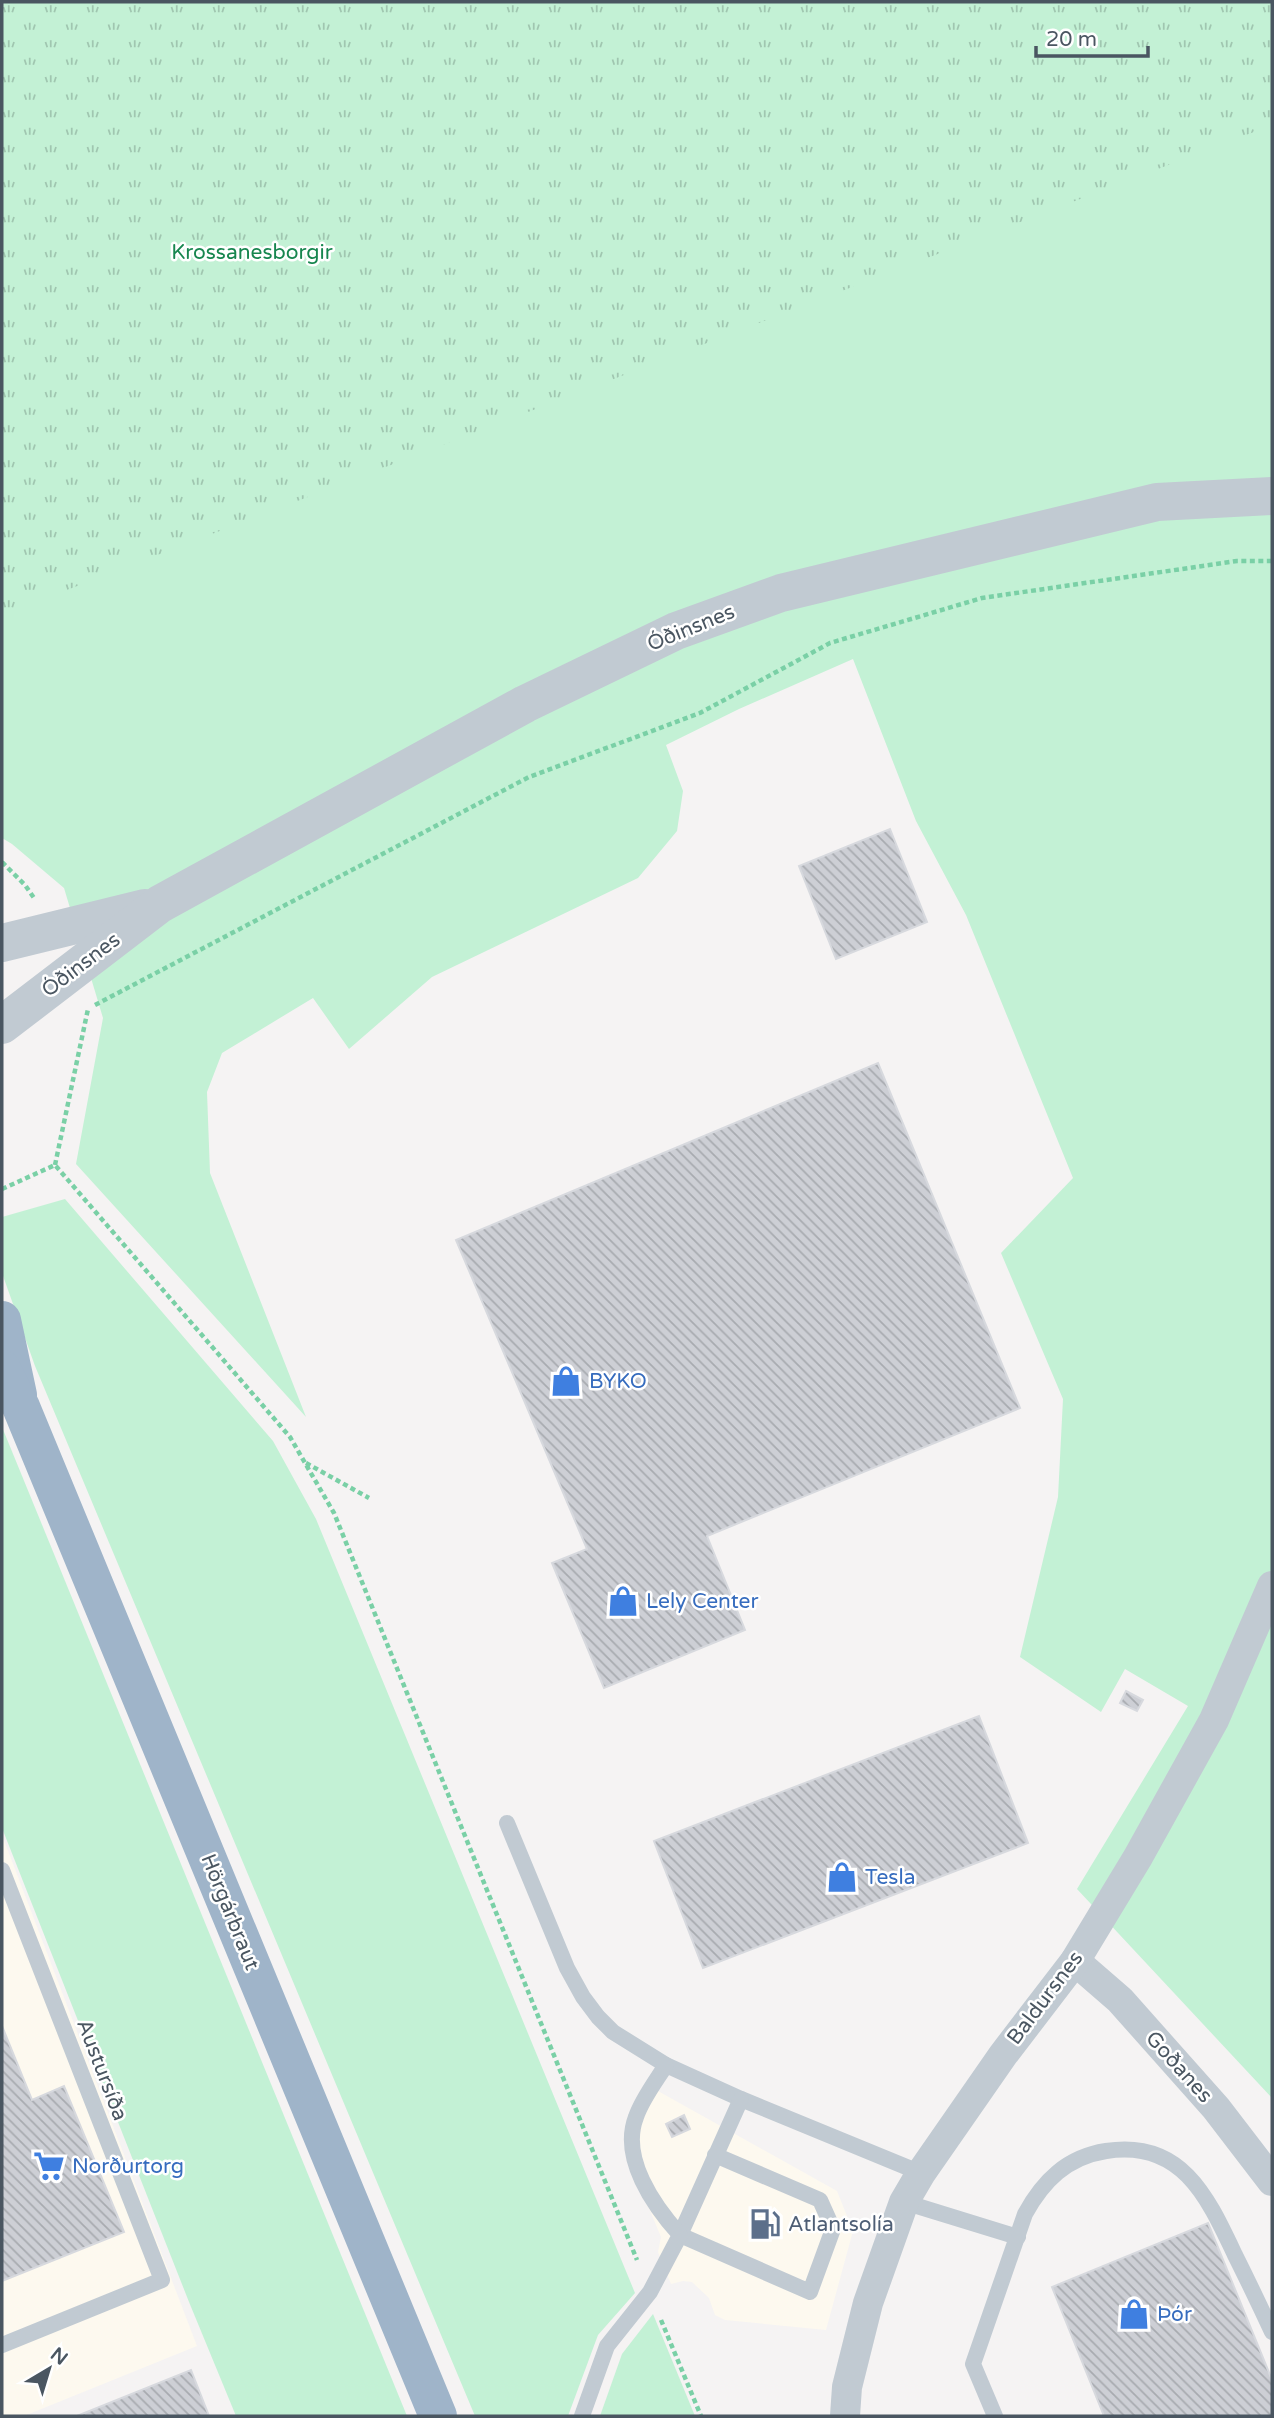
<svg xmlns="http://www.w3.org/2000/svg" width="1274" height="2418" viewBox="0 0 1274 2418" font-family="'Varela Round',sans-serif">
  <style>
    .commercial { fill: #fdf9ef }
    .grass { fill: #c3f1d5 }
    .park { fill: url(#park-tufts) }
    .building { fill: url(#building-back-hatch); stroke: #d7d9de; stroke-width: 2 }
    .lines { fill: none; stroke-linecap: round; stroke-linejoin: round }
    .path { stroke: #7ad0a6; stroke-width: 4.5; stroke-dasharray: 5 3.5; stroke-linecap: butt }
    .service { stroke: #c1cad2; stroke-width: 16 }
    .minor { stroke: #c1cad2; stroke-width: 30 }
    .tertiary { stroke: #c1cad2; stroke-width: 38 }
    .trunk { stroke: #9fb4c9; stroke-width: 38 }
    .labels { text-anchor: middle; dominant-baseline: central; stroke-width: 5; stroke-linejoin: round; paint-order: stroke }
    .park-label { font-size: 21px; fill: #17864f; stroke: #fff }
    .street-label { font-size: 21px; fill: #4a5661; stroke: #fff }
    .shop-label { font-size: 21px; fill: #366cbe; stroke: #fff; text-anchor: start }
    .service-label { font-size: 21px; fill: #4e5e75; stroke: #fff; text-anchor: start }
  </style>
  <defs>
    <pattern id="park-tufts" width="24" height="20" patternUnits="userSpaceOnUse" patternTransform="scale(1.75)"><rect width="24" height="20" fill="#c3f1d5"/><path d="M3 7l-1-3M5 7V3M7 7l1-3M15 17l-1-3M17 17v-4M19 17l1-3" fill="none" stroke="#a0c6b0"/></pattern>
    <pattern id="building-back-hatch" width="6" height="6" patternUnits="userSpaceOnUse" patternTransform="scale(1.75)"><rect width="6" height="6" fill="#cdcfd5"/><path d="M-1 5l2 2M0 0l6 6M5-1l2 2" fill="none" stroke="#a8abb0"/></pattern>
  </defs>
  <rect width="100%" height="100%" fill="#f5f3f3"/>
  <g class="commercial">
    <path d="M2,1835L197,2346L24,2416H2Z"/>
    <path d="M649,2086L837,2191L853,2231L826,2330L725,2320L715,2315L709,2298L692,2282L683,2281L671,2284L658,2252L661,2237L631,2165Z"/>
  </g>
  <g class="grass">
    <path d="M2,2H1272V2098L1077,1889L1188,1706L1125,1669L1101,1712L1020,1657L1058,1497L1063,1399L1001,1253L1073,1178L966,915L916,821L853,659L739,709L666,745L683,791L677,831L638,878L432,977L349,1049L313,998L222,1053L207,1092L210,1173L306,1417L76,1164L103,1018L64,888L12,844L2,838Z"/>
    <path d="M65,1199L273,1441L316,1519L635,2293L598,2335L568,2416H475L35,1366L2,1273V1217Z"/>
    <path d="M2,1427L407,2416H236L189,2302L2,1828Z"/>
    <path d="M653,2314L695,2416H600L622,2354Z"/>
  </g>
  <path class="park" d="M2,2H1272V125L2,615Z"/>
  <g class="building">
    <path d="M890,829L927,922L836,959L799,866Z"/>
    <path d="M878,1063L1020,1408L707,1536L745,1630L604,1688L552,1563L587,1549L456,1240Z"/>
    <path d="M1126,1691L1143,1700L1137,1711L1120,1703Z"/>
    <path d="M979,1716L1028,1843L703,1968L654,1841Z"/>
    <path d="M2,2026L32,2100L64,2086L124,2232L2,2281Z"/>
    <path d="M684,2115L690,2129L672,2137L666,2124Z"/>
    <path d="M1208,2223L1272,2380V2416H1104L1052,2287Z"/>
    <path d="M191,2370L209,2416H77Z"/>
  </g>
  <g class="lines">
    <g class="path">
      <path d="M2,862L25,885L34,898"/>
      <path d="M95,1005L529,777L700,713L830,643L982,598L1237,561H1272"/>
      <path d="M55,1165L88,1009"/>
      <path d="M2,1189L55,1165L290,1437L334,1513L637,2260"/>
      <path d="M306,1463L369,1498"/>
      <path d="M661,2320L701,2416"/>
    </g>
    <g class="service">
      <path d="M507,1823L567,1968L583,1997L598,2017L613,2032L666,2065L741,2099L921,2173"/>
      <path d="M2,1870L162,2280L2,2345"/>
      <path d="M715,2155L820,2200L833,2229L810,2292L680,2235L741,2099"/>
      <path d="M904,2202L1018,2237"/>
      <path d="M582,2416L607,2346L650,2292L680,2235C654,2206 620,2158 636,2117C642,2099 656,2081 666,2065"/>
      <path d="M995,2416L973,2364L1025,2214C1043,2181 1067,2157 1106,2151C1182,2139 1208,2198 1235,2255C1248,2281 1260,2306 1272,2332"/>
    </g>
    <g class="minor">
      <path d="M1075,1961L1120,2000L1216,2108L1272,2181"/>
      <path d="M845,2416L847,2387L868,2303L904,2202L921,2173L1003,2055L1075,1961L1138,1857L1214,1720L1272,1586"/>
    </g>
    <g class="tertiary">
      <path d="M2,943L145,908"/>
      <path d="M2,1025L160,904L525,704L676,631L781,593L1157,502L1272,496"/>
    </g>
    <g class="trunk">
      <path d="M2,1320L18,1395"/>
      <path d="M2,1369L21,1407L438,2416"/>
    </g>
  </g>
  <defs>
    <symbol id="shop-bare" viewBox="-9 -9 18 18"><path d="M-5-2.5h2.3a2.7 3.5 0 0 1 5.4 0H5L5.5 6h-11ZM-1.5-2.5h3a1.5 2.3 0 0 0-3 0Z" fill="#3f7fe0" stroke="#fff" stroke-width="2.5" paint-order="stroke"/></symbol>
    <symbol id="supermarket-bare" viewBox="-9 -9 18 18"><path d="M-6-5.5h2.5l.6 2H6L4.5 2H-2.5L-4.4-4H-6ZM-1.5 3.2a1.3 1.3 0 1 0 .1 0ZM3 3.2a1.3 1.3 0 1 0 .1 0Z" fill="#3f7fe0" stroke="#fff" stroke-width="2.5" paint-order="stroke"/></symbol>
    <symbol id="fuel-bare" viewBox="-9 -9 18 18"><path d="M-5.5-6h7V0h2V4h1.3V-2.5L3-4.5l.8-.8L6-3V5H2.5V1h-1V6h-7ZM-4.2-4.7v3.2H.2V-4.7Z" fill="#5c6f8a" stroke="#fff" stroke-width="2.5" paint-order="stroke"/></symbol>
  </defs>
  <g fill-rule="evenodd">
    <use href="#shop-bare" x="544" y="1359" width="44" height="44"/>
    <use href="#shop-bare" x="601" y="1579" width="44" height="44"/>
    <use href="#shop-bare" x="820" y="1855" width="44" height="44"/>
    <use href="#supermarket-bare" x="27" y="2144" width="44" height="44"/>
    <use href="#fuel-bare" x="743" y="2202" width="44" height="44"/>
    <use href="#shop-bare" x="1112" y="2292" width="44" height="44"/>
  </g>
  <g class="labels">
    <g class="park-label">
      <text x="252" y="252">Krossanesborgir</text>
    </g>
    <g class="street-label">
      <text transform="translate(691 628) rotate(-22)">Óðinsnes</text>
      <text transform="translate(81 965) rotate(-37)">Óðinsnes</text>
      <text transform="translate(230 1912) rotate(68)">Hörgárbraut</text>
      <text transform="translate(1045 1998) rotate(-53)">Baldursnes</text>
      <text transform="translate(1179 2067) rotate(48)">Goðanes</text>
      <text transform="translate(102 2070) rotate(69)">Austursíða</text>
    </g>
    <g class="shop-label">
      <text x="589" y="1381">BYKO</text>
      <text x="646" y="1601">Lely Center</text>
      <text x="865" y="1877">Tesla</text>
      <text x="72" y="2166">Norðurtorg</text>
      <text x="1157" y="2314">Þór</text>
    </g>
    <g class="service-label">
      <text x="788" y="2224">Atlantsolía</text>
    </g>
  </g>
  <rect width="1274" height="2418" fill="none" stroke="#4a5661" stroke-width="7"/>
  <g transform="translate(49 2369) rotate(38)" stroke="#ffffff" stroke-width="5" paint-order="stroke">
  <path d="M0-5L12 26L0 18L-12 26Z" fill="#4a5661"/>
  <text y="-10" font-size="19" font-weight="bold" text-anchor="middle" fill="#4a5661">N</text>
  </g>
  <path d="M1036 46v10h112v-10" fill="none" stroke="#4a5661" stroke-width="3.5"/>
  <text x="1046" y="46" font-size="21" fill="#4a5661" stroke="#ffffff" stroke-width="5" paint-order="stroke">20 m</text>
</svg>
